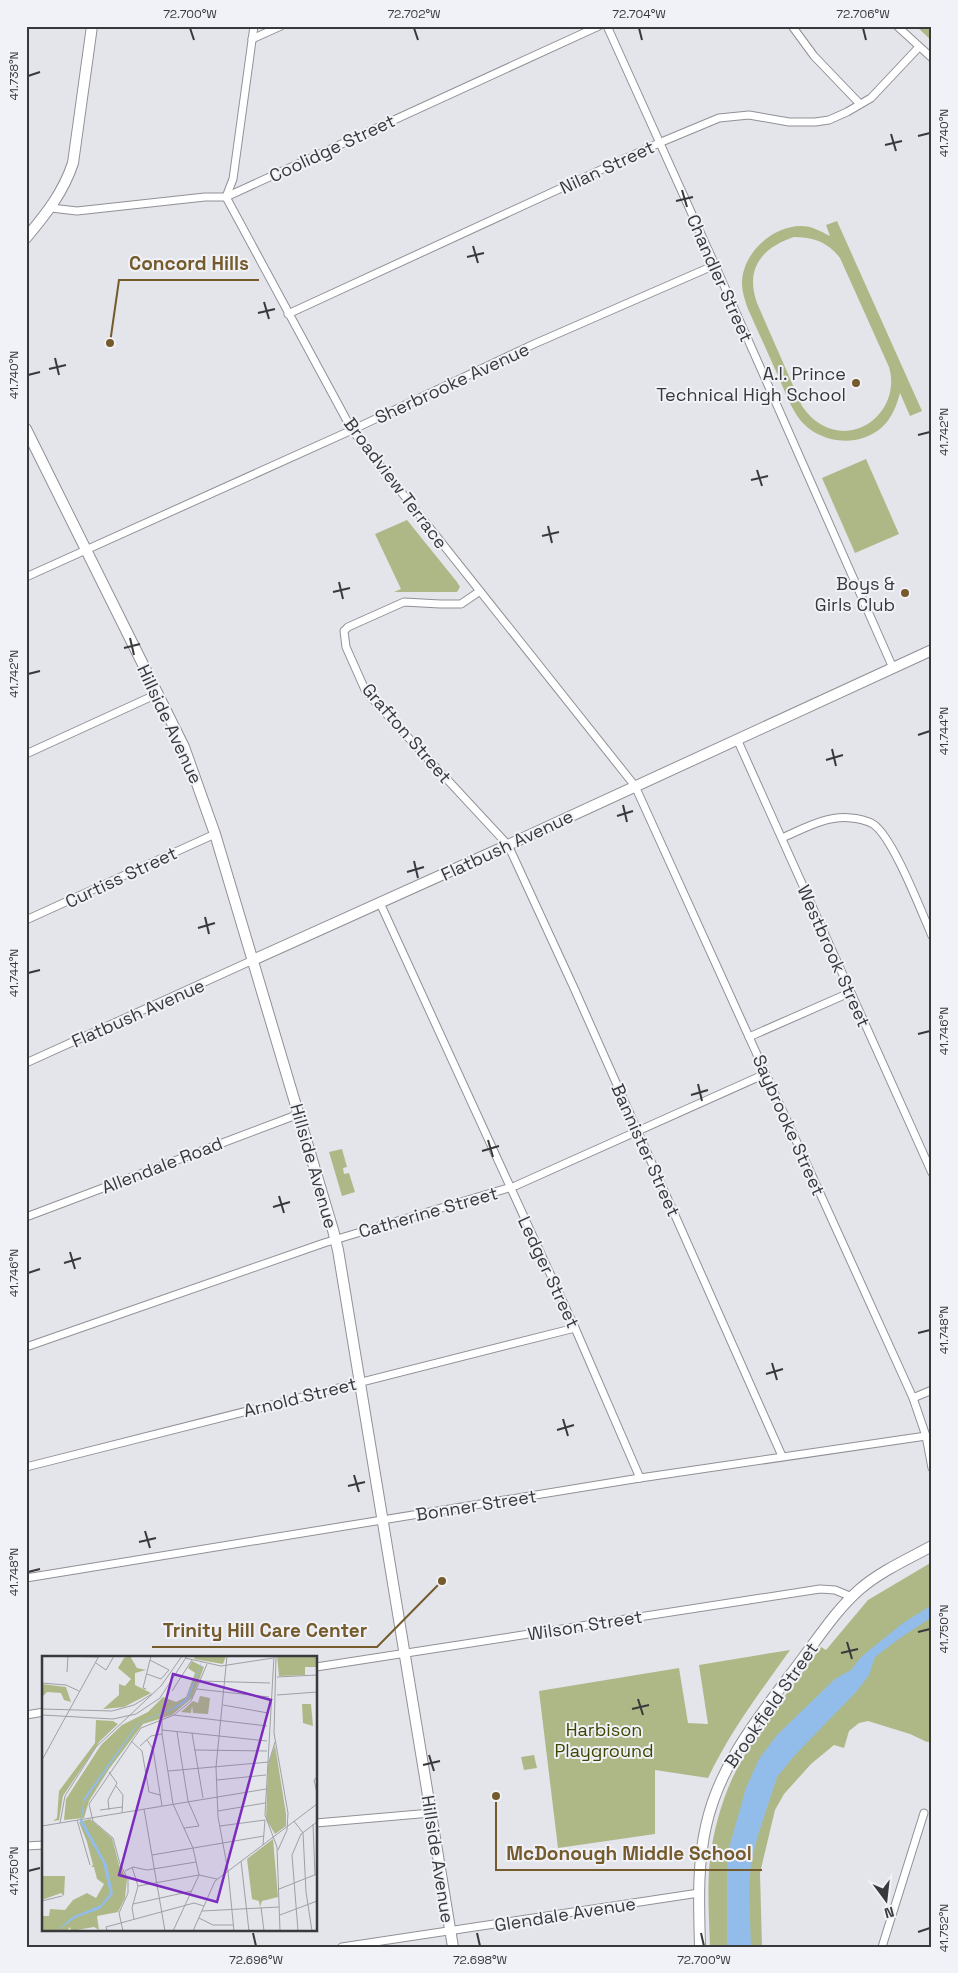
<svg xmlns="http://www.w3.org/2000/svg" width="958" height="1973" viewBox="0 0 958 1973" font-family="'Space Grotesk',sans-serif">
  <style>
    .green { fill: #aeb887; fill-rule: evenodd }
    .water { fill: #92bdea }
    .lines { fill: none; stroke-linecap: round; stroke-linejoin: round }
    .street-casing { stroke: #909197; stroke-width: 9 }
    .secondary-casing { stroke: #909197; stroke-width: 12 }
    .street { stroke: #fff; stroke-width: 7 }
    .secondary { stroke: #fff; stroke-width: 10 }
    .ticks { fill: none; stroke: #38393b; stroke-width: 2 }
    .poi-dot { fill: #755a2c; stroke: #f1f2f8; stroke-width: 2 }
    .labels { text-anchor: middle; dominant-baseline: central; stroke-width: 4; stroke-linejoin: round; paint-order: stroke }
    .street-label { font-size: 18px; fill: #38393b; stroke: #f1f2f8 }
    .poi-label { font-size: 18px; fill: #38393b; stroke: #f1f2f8; text-anchor: end }
    .park-label { font-size: 18px; fill: #3d4500; stroke: #f1f2f8 }
    .inset-road { fill: none; stroke: #9fa0a5; stroke-width: 1 }
    .view { fill: #7b2cbf; fill-opacity: 0.15; stroke: #7b2cbf; stroke-width: 2.5 }
    .inset-edge { fill: none; stroke: #38393b; stroke-width: 2.5 }
    .leader { fill: none; stroke: #755a2c; stroke-width: 2 }
    .callout-dot { fill: #755a2c; stroke: #f1f2f8; stroke-width: 2 }
    .callout-label { font-size: 19px; text-anchor: middle; font-weight: bold; fill: #755a2c; stroke: #f1f2f8; stroke-width: 4; stroke-linejoin: round; paint-order: stroke }
    .neatline { fill: none; stroke: #38393b; stroke-width: 2 }
    .ticks-label { font-size: 12px; text-anchor: middle; fill: #38393b }
  </style>
  <rect width="100%" height="100%" fill="#e3e5eb"/>
  <g class="green">
    <path d="M916,26H932V41Z"/>
    <path d="M837,221L922,411L910,416L900,393C894,415 886,430 863,438C839,446 809,436 796,414C787,400 782,383 775,369C766,349 757,329 748,309C745,300 742,292 742,283C742,254 772,226 801,226C812,226 820,231 830,236L826,225ZM794,237C813,237 828,242 840,258L889,367C901,407 861,446 822,425C813,420 808,414 802,406L757,303C745,269 761,248 794,237Z"/>
    <path d="M866,459L899,534L855,553L822,478Z"/>
    <path d="M407,520L457,582L460,587L457,592H394L401,589L375,534Z"/>
    <path d="M342,1149L347,1167L343,1168L344,1174L349,1173L355,1192L342,1196L329,1152Z"/>
    <path d="M932,1562V1741L927,1742L910,1734L868,1721L859,1723L849,1731L844,1748L834,1745L811,1764L784,1794L775,1810L760,1873L762,1947H710C709,1918 707,1888 710,1859C713,1833 721,1803 732,1779C753,1734 793,1687 821,1647L826,1650L868,1600Z"/>
    <path d="M790,1650C760,1692 730,1732 708,1778L655,1770V1834L558,1848L539,1691L679,1668L688,1723L708,1724L699,1665Z"/>
    <path d="M534,1755L537,1768L524,1770L521,1757Z"/>
  </g>
  <path class="water" d="M932,1605V1617L900,1638L875,1657L869,1675L856,1692L795,1755L777,1777L758,1835L751,1863L749,1890L751,1947H727V1855L746,1788L759,1759L777,1735L835,1679L851,1670L861,1657L903,1623Z"/>
  <g class="lines">
    <defs>
      <g id="street">
        <path d="M254,26L233,179L226,197L352,430L635,786L913,1398L926,1436L932,1468"/>
        <path d="M607,26L715,265L893,668"/>
        <path d="M792,26L814,56L860,104"/>
        <path d="M897,26L932,58"/>
        <path d="M252,39L281,26"/>
        <path d="M51,208L77,211L205,197H226L599,26"/>
        <path d="M288,314L659,143L719,118L749,115L789,122H815L829,120L847,112L871,98L919,47"/>
        <path d="M26,577L352,430L534,344L715,265"/>
        <path d="M480,591L461,604H440L404,602L348,627L344,631L346,647L366,692L508,845L574,988L782,1456"/>
        <path d="M737,739L932,1173"/>
        <path d="M26,754L157,694"/>
        <path d="M782,838C803,829 827,815 851,818C857,818 868,821 873,824C893,837 921,911 932,936"/>
        <path d="M380,903L575,1328L640,1478"/>
        <path d="M26,920L215,834"/>
        <path d="M749,1037L849,993"/>
        <path d="M26,1063L253,960"/>
        <path d="M26,1217L299,1114"/>
        <path d="M26,1347L324,1243L515,1186L765,1074"/>
        <path d="M913,1398L932,1390"/>
        <path d="M26,1467L575,1328"/>
        <path d="M26,1578L640,1478L926,1436"/>
        <path d="M316,1667L820,1589L835,1590L852,1597"/>
        <path d="M26,1715L44,1712"/>
        <path d="M316,1823L431,1813"/>
        <path d="M26,1846L44,1845"/>
        <path d="M342,1947L699,1893"/>
        <path d="M882,1947L924,1813"/>
      </g>
      <g id="secondary">
        <path d="M26,238C46,214 63,193 73,163L92,26"/>
        <path d="M26,429L184,747L215,834L333,1230L338,1250L453,1947"/>
        <path d="M253,960L508,845L932,650"/>
        <path d="M700,1947C699,1906 697,1865 706,1826C720,1762 762,1713 800,1662C819,1637 836,1610 860,1589C881,1571 908,1559 932,1546"/>
      </g>
    </defs>
    <use href="#street" class="street-casing"/>
    <use href="#secondary" class="secondary-casing"/>
    <use href="#street" class="street"/>
    <use href="#secondary" class="secondary"/>
  </g>
  <path class="ticks" d="M190,28L194,40M414,28L418,40M639,28L642,40M863,28L866,40M28,76L40,72M891,134L896,151M918,136L930,133M885,145L902,141M682,190L687,207M676,201L693,197M473,246L478,263M467,257L484,253M264,302L269,319M258,313L275,309M55,358L59,375M49,369L66,365M28,375L40,372M918,435L930,432M757,470L762,486M751,480L768,476M548,526L552,543M542,536L559,532M339,582L343,599M333,592L350,588M130,638L134,655M124,648L140,644M28,674L40,671M918,735L930,731M832,749L836,766M826,760L843,755M623,805L627,822M617,816L633,811M414,861L418,878M407,872L424,867M205,917L209,934M198,928L215,923M28,973L40,970M918,1034L930,1031M698,1084L702,1101M691,1095L708,1090M488,1140L493,1157M482,1151L499,1146M279,1196L284,1213M273,1207L290,1202M70,1252L75,1269M64,1263L81,1258M28,1273L40,1269M918,1333L930,1330M772,1363L777,1380M766,1374L783,1369M563,1419L568,1436M557,1430L574,1425M354,1475L359,1492M348,1486L365,1482M145,1531L150,1548M139,1542L156,1538M28,1572L40,1569M918,1632L930,1629M847,1642L852,1659M841,1653L858,1649M638,1699L643,1715M632,1709L649,1705M429,1755L434,1771M423,1765L440,1761M28,1871L40,1868M918,1932L930,1928M253,1933L256,1946M477,1933L480,1946M701,1933L704,1946"/>
  <g class="poi-dot">
    <circle cx="856" cy="383" r="5"/>
    <circle cx="905" cy="593" r="5"/>
  </g>
  <g class="labels">
    <g class="street-label">
      <text transform="translate(332 148) rotate(-25)">Coolidge Street</text>
      <text transform="translate(607 167) rotate(-25)">Nilan Street</text>
      <text transform="translate(720 278) rotate(66)">Chandler Street</text>
      <text transform="translate(452 383) rotate(-25)">Sherbrooke Avenue</text>
      <text transform="translate(396 483) rotate(53)">Broadview Terrace</text>
      <text transform="translate(170 724) rotate(65)">Hillside Avenue</text>
      <text transform="translate(407 733) rotate(49)">Grafton Street</text>
      <text transform="translate(507 845) rotate(-25)">Flatbush Avenue</text>
      <text transform="translate(121 877) rotate(-25)">Curtiss Street</text>
      <text transform="translate(834 956) rotate(66)">Westbrook Street</text>
      <text transform="translate(138 1013) rotate(-24)">Flatbush Avenue</text>
      <text transform="translate(789 1125) rotate(66)">Saybrooke Street</text>
      <text transform="translate(646 1150) rotate(66)">Bannister Street</text>
      <text transform="translate(162 1165) rotate(-21)">Allendale Road</text>
      <text transform="translate(314 1166) rotate(74)">Hillside Avenue</text>
      <text transform="translate(428 1212) rotate(-16)">Catherine Street</text>
      <text transform="translate(549 1272) rotate(65)">Ledger Street</text>
      <text transform="translate(300 1397) rotate(-14)">Arnold Street</text>
      <text transform="translate(476 1505) rotate(-9)">Bonner Street</text>
      <text transform="translate(585 1625) rotate(-9)">Wilson Street</text>
      <text transform="translate(771 1705) rotate(-55)">Brookfield Street</text>
      <text transform="translate(438 1859) rotate(81)">Hillside Avenue</text>
      <text transform="translate(565 1914) rotate(-9)">Glendale Avenue</text>
    </g>
    <g class="poi-label">
      <text x="846" y="373">A.I. Prince<tspan x="846" dy="21">Technical High School</tspan></text>
      <text x="895" y="583">Boys &amp;<tspan x="895" dy="21">Girls Club</tspan></text>
    </g>
    <g class="park-label">
      <text x="604" y="1729">Harbison<tspan x="604" dy="21">Playground</tspan></text>
    </g>
  </g>
  <g transform="translate(42 1656)">
    <rect width="275" height="275" fill="#e3e5eb"/>
    <path d="M88,0L95,12L104,14L93,17V29L109,37L82,51L61,53L77,39V28L83,30L89,23L76,12L82,2ZM153,0H184L181,8L152,3ZM235,0H275V11H263V19L237,20ZM150,5L162,11L150,42L130,59L101,68L67,113L47,145L42,162L22,164L24,143L59,89L80,69L106,56L121,41L134,46L144,41L153,17L146,12ZM0,28L24,31L29,46L22,44L19,37L5,36L0,41ZM158,40L168,42L166,58L151,57L150,50L149,57L139,56L151,45L156,47ZM260,48H269L271,70L261,67ZM54,64L71,65L76,68L58,85L21,140L17,164L11,165L15,162L17,135L53,87ZM233,89L244,158V170L233,178L224,163L226,109ZM48,163L70,182L77,209L85,223L83,242L76,256L55,260L57,274L52,271L29,275L28,271L25,275H0V260H7L8,253L23,254L31,244L45,237L54,242L62,228L55,223L52,211H49L51,209L45,186L37,166ZM231,183L236,241L220,245L218,251L217,245L210,243L205,203ZM0,220H23L22,240L19,237L0,244Z" fill="#aeb887"/>
    <path d="M162,0L146,44L136,51L97,67L42,146L40,163L65,209L71,238L58,253L33,262L15,275L30,261L59,249L68,237L61,207L38,166L42,142L96,67L131,52L144,43Z" fill="#92bdea"/>
    <path class="inset-road" d="M19,0L56,1M185,0L174,111L176,161L186,215L192,275M232,0L223,159L235,191L238,275M234,0L232,77L246,157L245,174L236,194M143,2L179,10L231,2M54,7L64,14L72,0M25,16L26,0M105,18L119,23L127,14L108,4M235,21L275,19M158,25L228,27M0,27L24,29L37,35M119,30L140,0M104,33L101,32L109,0M155,33L227,41M130,35L150,4M235,39L275,36M181,49L226,57M0,53L70,55L92,49L110,38M0,59L71,63L94,58L118,42L145,0M132,59L225,70M120,63V78L131,148L151,192L157,219L131,275M120,74L225,85M135,76L146,145L157,170L142,172M150,77L161,142M105,84L111,93L120,150M89,85L100,95L107,136L118,139M98,90L109,80L120,78M152,94L225,95M0,104L57,0M126,115L227,106L233,86M275,121L272,124L275,137M175,124L224,119M74,130L81,139L80,157M102,153L123,275M58,154L80,151M67,154L66,144L75,127L67,116M176,155L223,147M35,164L48,209M252,165L261,177L264,236L270,275M18,167L23,140L54,91L120,29M271,168L273,219M0,170L224,133M178,170L223,164L221,189M110,199L222,180M199,205L207,275M90,211L96,230L90,252L92,263M83,215L91,211L105,214L154,206M96,230L157,219L175,223M237,233L275,218M0,245L20,240M91,248L150,235M219,251L222,275M160,255L237,251M238,259L275,245M157,262L171,269H191M65,275L64,271L152,247L162,250M81,275L77,257L86,237V223L78,208L71,182L51,165L47,148L99,72L132,59L149,45L165,8M151,275L173,225L275,148M256,275L250,199L259,178L275,166"/>
    <path class="view" d="M131,18L229,44L175,246L77,219Z"/>
    <rect width="275" height="275" class="inset-edge"/>
  </g>
  <path class="leader" d="M110 343L119 280H259M442 1581L377 1647H152M496 1796L496 1870H762"/>
  <g class="callout-dot">
    <circle cx="110" cy="343" r="5"/>
    <circle cx="442" cy="1581" r="5"/>
    <circle cx="496" cy="1796" r="5"/>
  </g>
  <g class="callout-label">
    <text x="189" y="270">Concord Hills</text>
    <text x="265" y="1637">Trinity Hill Care Center</text>
    <text x="629" y="1860">McDonough Middle School</text>
  </g>
  <rect width="958" height="1973" fill="none" stroke="#f1f2f8" stroke-width="55"/>
  <g transform="translate(886 1900) rotate(165)" stroke="#f1f2f8" stroke-width="4" paint-order="stroke">
  <path d="M0-4L9 19L0 12L-9 19Z" fill="#38393b"/>
  <text y="-8" font-size="14" font-weight="bold" text-anchor="middle" fill="#38393b">N</text>
  </g>
  <rect x="28" y="28" width="902" height="1918" class="neatline"/>
  <g class="ticks-label">
    <text x="190" y="18">72.700°W</text>
    <text x="414" y="18">72.702°W</text>
    <text x="639" y="18">72.704°W</text>
    <text x="863" y="18">72.706°W</text>
    <text transform="translate(14 76) rotate(-90)" y="4">41.738°N</text>
    <text transform="translate(944 133) rotate(-90)" y="4">41.740°N</text>
    <text transform="translate(14 375) rotate(-90)" y="4">41.740°N</text>
    <text transform="translate(944 432) rotate(-90)" y="4">41.742°N</text>
    <text transform="translate(14 674) rotate(-90)" y="4">41.742°N</text>
    <text transform="translate(944 731) rotate(-90)" y="4">41.744°N</text>
    <text transform="translate(14 973) rotate(-90)" y="4">41.744°N</text>
    <text transform="translate(944 1031) rotate(-90)" y="4">41.746°N</text>
    <text transform="translate(14 1273) rotate(-90)" y="4">41.746°N</text>
    <text transform="translate(944 1330) rotate(-90)" y="4">41.748°N</text>
    <text transform="translate(14 1572) rotate(-90)" y="4">41.748°N</text>
    <text transform="translate(944 1629) rotate(-90)" y="4">41.750°N</text>
    <text transform="translate(14 1871) rotate(-90)" y="4">41.750°N</text>
    <text transform="translate(944 1928) rotate(-90)" y="4">41.752°N</text>
    <text x="256" y="1964">72.696°W</text>
    <text x="480" y="1964">72.698°W</text>
    <text x="704" y="1964">72.700°W</text>
  </g>
</svg>
